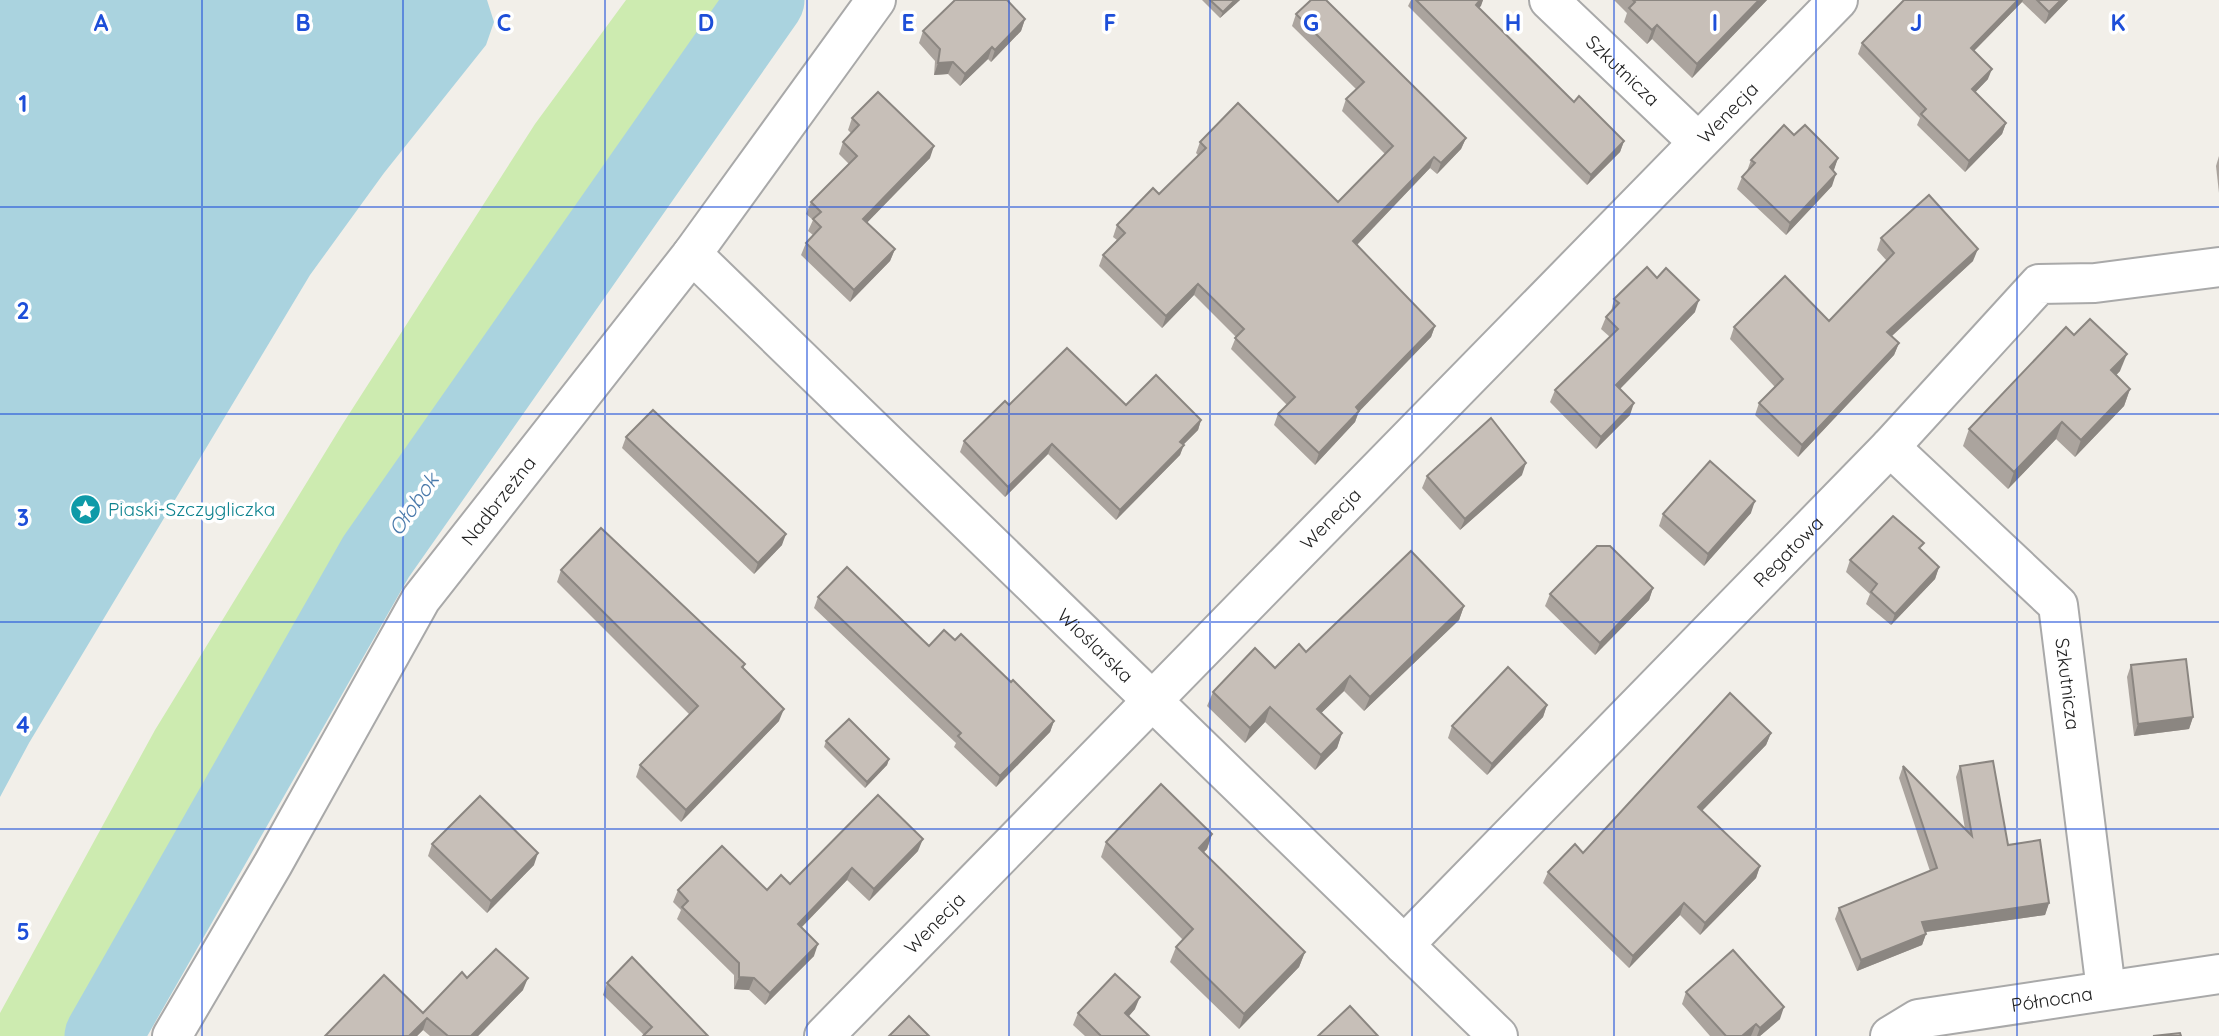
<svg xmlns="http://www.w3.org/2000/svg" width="2219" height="1036" viewBox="0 0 2219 1036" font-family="Quicksand,sans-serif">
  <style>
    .grass { fill: #cdebb0 }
    .water { fill: #aad3df }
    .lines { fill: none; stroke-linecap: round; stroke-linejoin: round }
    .river { stroke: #aad3df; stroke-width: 77 }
    .minor-casing { stroke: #a9a9a9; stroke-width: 42 }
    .minor { stroke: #fff; stroke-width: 38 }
    .wall { fill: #aba49e }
    .shaded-wall { fill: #8b8681 }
    .building { fill: #c7bfb8; stroke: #8b8681; stroke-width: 2 }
    .grid { fill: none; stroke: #1d4ed8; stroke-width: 2; stroke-opacity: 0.55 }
    .labels { text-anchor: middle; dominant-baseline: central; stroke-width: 7; stroke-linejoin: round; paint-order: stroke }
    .street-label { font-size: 19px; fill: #222; stroke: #fff }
    .culture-label { font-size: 19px; fill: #0d838f; stroke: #fff; text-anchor: start }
    .water-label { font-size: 21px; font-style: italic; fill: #4a7aab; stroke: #fff }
    .grid-label { font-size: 23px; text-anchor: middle; font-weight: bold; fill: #1d4ed8; stroke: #fff; stroke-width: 7; stroke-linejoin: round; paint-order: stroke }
  </style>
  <rect width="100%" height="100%" fill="#f2efe9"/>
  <path class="grass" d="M626,0H728L619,158L434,410L346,547L84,1036H0V1013L155,730L342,425L535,124Z"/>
  <path class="water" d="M0,0H487L494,22L486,45L384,173L310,275L29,743L0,797Z"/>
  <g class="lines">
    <path class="river" d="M103,1036L376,557L766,0"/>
    <defs>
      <g id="minor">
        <path id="s1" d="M1549,0L1697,141"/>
        <path id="s2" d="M692,254L1498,1036"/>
        <path id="s3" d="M1890,447L2058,605L2106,990"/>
        <path id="s4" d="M1404,945L1890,447L2039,284L2095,283L2219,267"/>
        <path id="s5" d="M172,1036L273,864L421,599L692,254L876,0"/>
        <path id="s6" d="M824,1036L1838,0"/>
        <path id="s7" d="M1890,1036L1918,1019L2219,974"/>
      </g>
    </defs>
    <use href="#minor" class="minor-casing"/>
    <use href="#minor" class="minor"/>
  </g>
  <g class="wall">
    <path d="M1202,0H1240L1220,18Z"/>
    <path d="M1411,0H1483L1479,8L1574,102L1624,141L1620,152L1587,185L1408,6Z"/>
    <path d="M1614,0H1767L1692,78L1652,39L1647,44L1624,22L1627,13Z"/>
    <path d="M1904,0H2068L2045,24L2022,2L1974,51L1988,79L1975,92L2006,123L2002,134L1965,172L1917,125L1920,118L1858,54L1862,43Z"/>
    <path d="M1010,3L1025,19L1021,31L991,62L988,59L960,86L948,74L934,75L935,61L919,43L923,31Z"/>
    <path d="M1296,14L1466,138L1461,149L1437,174L1430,168L1357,245L1435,326L1431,337L1359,411L1355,422L1315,465L1274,425L1278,414L1287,405L1231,349L1236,337L1194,295L1162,328L1099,266L1103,255L1117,240L1113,237L1117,225L1159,194L1199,156L1196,153L1200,142L1338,202L1385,154L1342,111L1346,99L1356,89L1292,26Z"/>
    <path d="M852,118L930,158L867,222L895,249L890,261L850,302L801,255L806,243L813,235L808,231L813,220L806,214L811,202L849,164L839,154L843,142L851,133L848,130Z"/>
    <path d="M1794,135L1838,158L1833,171L1832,186L1786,235L1737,189L1742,177L1747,171L1751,160Z"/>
    <path d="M2219,156V193L2216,166Z"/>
    <path d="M1881,238L1973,261L1892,336L1899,343L1894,355L1798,457L1755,415L1759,403L1775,387L1730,339L1734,327L1829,321L1887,261L1877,250Z"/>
    <path d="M1657,278L1695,312L1620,389L1630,415L1596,449L1550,402L1555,390L1610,337L1601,329L1606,317L1611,312L1614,299Z"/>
    <path d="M2074,335L2120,371L2116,375L2130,389L2124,406L2075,457L2056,439L2008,489L1963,446L1969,429Z"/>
    <path d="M1009,405H1126L1201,420L1198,430L1183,445L1180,455L1116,520L1048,454L1005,497L960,452L964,441Z"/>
    <path d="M626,437L782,545L754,574L622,448Z"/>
    <path d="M1522,475L1460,530L1422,488L1427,476Z"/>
    <path d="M1751,513L1704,566L1659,526L1663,514Z"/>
    <path d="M1921,551L1939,567L1935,579L1891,625L1866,604L1870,594L1846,572L1850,560Z"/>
    <path d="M561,570L745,664L743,669L779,721L681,822L636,777L640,765L690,715L557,582Z"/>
    <path d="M1653,588L1649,600L1595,655L1545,606L1550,594Z"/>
    <path d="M818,597L929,646L955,640L1011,682L1054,721L1050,732L996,787L954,747L956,743L814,608Z"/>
    <path d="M1464,606L1459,620L1364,711L1344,691L1321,713L1342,733L1337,748L1315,770L1265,722L1245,743L1207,706L1213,692L1275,668L1306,652Z"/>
    <path d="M2131,665L2193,717L2189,729L2134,736L2127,677Z"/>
    <path d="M1547,705L1543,717L1487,775L1448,738L1452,726Z"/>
    <path d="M1771,733L1766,745L1702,811L1760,866L1756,878L1700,935L1680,915L1629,968L1543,883L1548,872L1583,853Z"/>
    <path d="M826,741L889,759L887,765L865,788L824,747Z"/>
    <path d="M1903,766L1965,829L1956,777L1960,766L2008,845L2049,903L2045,915L1926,932V934L1922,945L1857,971L1835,919L1839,908L1930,871L1899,778Z"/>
    <path d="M1212,834L1207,849L1203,853L1305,952L1299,967L1239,1029L1170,962L1176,947L1183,940L1101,857L1106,842Z"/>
    <path d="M432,844L534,865L487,913L428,856Z"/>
    <path d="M918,851L869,901L847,880L801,928L814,956L765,1005L749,990L734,989V975L677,919L681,910L673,902L678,890H767Z"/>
    <path d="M467,978L523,990L478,1036H430L423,1030L417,1036H325L423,1013Z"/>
    <path d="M607,983L708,1036L644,1035L603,995Z"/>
    <path d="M1686,992L1780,1019L1760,1036H1710L1682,1004Z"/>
    <path d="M1135,1009L1129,1016L1149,1036H1085L1073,1025L1078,1013Z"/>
  </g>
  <g class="shaded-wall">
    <path d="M1235,0H1240L1220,18L1223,12Z"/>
    <path d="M1480,0H1483L1481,6L1472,15L1476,5Z"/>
    <path d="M1759,0H1767L1692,78L1697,64Z"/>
    <path d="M2018,0H2023L2022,2L1967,58L1971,48Z"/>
    <path d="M2061,0H2068L2045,24L2049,12Z"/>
    <path d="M1025,19L1021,31L991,62L995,50Z"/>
    <path d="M1657,25L1652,39L1647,44L1652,30Z"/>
    <path d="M992,47L988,59L960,86L965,74Z"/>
    <path d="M953,62L948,74L934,75L938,63Z"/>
    <path d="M1992,69L1988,79L1968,100L1972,89Z"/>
    <path d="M2006,123L2002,134L1965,172L1969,161Z"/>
    <path d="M1466,138L1461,149L1437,174L1441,163Z"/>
    <path d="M1624,141L1620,152L1587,185L1591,175Z"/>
    <path d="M934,146L930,158L859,231L863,219Z"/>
    <path d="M1434,157L1430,168L1349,253L1353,241Z"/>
    <path d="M1838,158L1834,170L1825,179L1830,167Z"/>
    <path d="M1836,174L1832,186L1786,235L1790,223Z"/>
    <path d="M895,249L890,261L850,302L854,290Z"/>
    <path d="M1978,249L1973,261L1883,344L1887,332Z"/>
    <path d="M1198,284L1194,295L1162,328L1166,316Z"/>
    <path d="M1699,300L1695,312L1612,397L1616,385Z"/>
    <path d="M1435,326L1431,337L1352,419L1356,407Z"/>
    <path d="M1899,343L1894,355L1798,457L1802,445Z"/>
    <path d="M2127,354L2120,371L2105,387L2111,370Z"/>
    <path d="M2130,389L2124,406L2075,457L2081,440Z"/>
    <path d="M1634,403L1630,415L1596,449L1601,437Z"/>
    <path d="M1359,411L1355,422L1315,465L1319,453Z"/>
    <path d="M1201,420L1198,430L1176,452L1180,442Z"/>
    <path d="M2062,422L2056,439L2008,489L2014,472Z"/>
    <path d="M1052,444L1048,454L1005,497L1008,487Z"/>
    <path d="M1184,445L1180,455L1116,520L1120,510Z"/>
    <path d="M1526,463L1522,475L1460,530L1465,519Z"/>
    <path d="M1755,501L1751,513L1704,566L1708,554Z"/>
    <path d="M786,534L782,545L754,574L758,563Z"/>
    <path d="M1939,567L1935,579L1891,625L1895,614Z"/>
    <path d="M1653,588L1649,600L1595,655L1600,643Z"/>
    <path d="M1464,606L1459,620L1364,711L1370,697Z"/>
    <path d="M1350,676L1344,691L1311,723L1317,709Z"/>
    <path d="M1547,705L1543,717L1487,775L1492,764Z"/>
    <path d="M1270,707L1265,722L1245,743L1250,728Z"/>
    <path d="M784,709L779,721L681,822L686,810Z"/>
    <path d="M2193,717L2189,729L2134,736L2138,724Z"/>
    <path d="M1054,721L1050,732L996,787L1000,776Z"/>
    <path d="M1342,733L1337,748L1315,770L1321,755Z"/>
    <path d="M1771,733L1766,745L1694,819L1698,807Z"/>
    <path d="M889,759L887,765L865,788L867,782Z"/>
    <path d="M1212,834L1207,849L1193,863L1199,848Z"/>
    <path d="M923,839L918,851L869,901L874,889Z"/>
    <path d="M538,853L534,865L487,913L491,901Z"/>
    <path d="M1760,866L1756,878L1700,935L1705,923Z"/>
    <path d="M852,868L847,880L793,936L798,924Z"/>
    <path d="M1684,903L1680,915L1629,968L1633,956Z"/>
    <path d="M2049,903L2045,915L1918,933L1922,922Z"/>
    <path d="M1926,934L1922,945L1857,971L1861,960Z"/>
    <path d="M818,944L814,956L765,1005L770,993Z"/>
    <path d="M1305,952L1299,967L1239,1029L1244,1014Z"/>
    <path d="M739,977L754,978L749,990L734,989Z"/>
    <path d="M528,978L523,990L478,1036H471Z"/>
    <path d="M1140,997L1135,1009L1121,1025L1125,1013Z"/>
    <path d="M1784,1007L1780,1019L1760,1036H1757L1760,1028Z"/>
    <path d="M427,1018L423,1030L417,1036H409Z"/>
    <path d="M1756,1024L1751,1036H1742Z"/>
  </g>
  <g class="building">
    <path d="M955,0H1007L1025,19L995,50L992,47L965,74L953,62L938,63L940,49L923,31Z"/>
    <path d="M1210,0H1235L1223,12Z"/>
    <path d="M1311,0H1326L1466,138L1441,163L1434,157L1353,241L1435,326L1356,407L1359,411L1319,453L1278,414L1295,397L1235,338L1244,329L1198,284L1166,316L1103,255L1125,233L1117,225L1153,188L1159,194L1206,148L1200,142L1238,103L1338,202L1393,146L1346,99L1364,82L1296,14Z"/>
    <path d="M1416,0H1480L1476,5L1574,102L1579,96L1624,141L1591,175Z"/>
    <path d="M1633,0H1759L1697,64L1657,25L1652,30L1629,8L1635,2Z"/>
    <path d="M1904,0H2018L1971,48L1992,69L1972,89L2006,123L1969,161L1921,114L1926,109L1862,43Z"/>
    <path d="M2037,0H2061L2049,12Z"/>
    <path d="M878,92L934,146L863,219L895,249L854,290L806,243L821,227L813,219L821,212L811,202L857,156L843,142L859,125L852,118Z"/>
    <path d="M1784,125L1794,135L1805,125L1838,158L1830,167L1836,174L1790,223L1742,177L1755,163L1751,160Z"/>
    <path d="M1929,195L1978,249L1887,332L1899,343L1802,445L1759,403L1783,379L1734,327L1785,276L1829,321L1894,253L1881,238Z"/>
    <path d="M1647,267L1657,278L1666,268L1699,300L1616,385L1634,403L1601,437L1555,390L1618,329L1606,317L1619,303L1614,299Z"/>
    <path d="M2090,319L2127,354L2111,370L2130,389L2081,440L2062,422L2014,472L1969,429L2066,327L2074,335Z"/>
    <path d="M1067,348L1126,405L1156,375L1201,420L1180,442L1184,445L1120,510L1052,444L1008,487L964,441L1005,401L1009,405Z"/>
    <path d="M653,410L786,534L758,563L626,437Z"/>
    <path d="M1491,418L1526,463L1465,519L1427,476Z"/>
    <path d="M1710,461L1755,501L1708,554L1663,514Z"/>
    <path d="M1893,516L1924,543L1919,548L1939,567L1895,614L1871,592L1877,584L1850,560Z"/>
    <path d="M601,528L745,664L742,667L784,709L686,810L640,765L698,706L561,570Z"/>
    <path d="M1597,546H1610L1653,588L1600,643L1550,594Z"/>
    <path d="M1411,551L1464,606L1370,697L1350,676L1317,709L1342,733L1321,755L1270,707L1250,728L1213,692L1255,648L1275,668L1299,644L1306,652Z"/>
    <path d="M847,567L929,646L944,630L955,640L961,634L1011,682L1013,680L1054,721L1000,776L958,736L961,733L818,597Z"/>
    <path d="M2186,659L2193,717L2138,724L2131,665Z"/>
    <path d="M1508,667L1547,705L1492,764L1452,726Z"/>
    <path d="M1730,693L1771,733L1698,807L1760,866L1705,923L1684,903L1633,956L1548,872L1575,844L1583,853Z"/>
    <path d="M849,719L889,759L867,782L826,741Z"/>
    <path d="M1993,761L2008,845L2040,840L2049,903L1922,922L1926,934L1861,960L1839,908L1937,868L1903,766L1972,836L1960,766Z"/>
    <path d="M1161,784L1212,834L1199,848L1305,952L1244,1014L1176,947L1193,929L1106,842Z"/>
    <path d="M878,795L923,839L874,889L852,868L798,924L818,944L770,993L754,978L739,977V963L682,907L688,901L678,890L722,846L767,890L781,875L790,884Z"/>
    <path d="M480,796L538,853L491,901L432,844Z"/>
    <path d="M496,949L528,978L471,1036H448L427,1018L409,1036H325L384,975L423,1013L462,972L467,978Z"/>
    <path d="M1733,950L1784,1007L1760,1028L1756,1024L1742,1036H1726L1686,992Z"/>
    <path d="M632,957L708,1036H643L652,1027L607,983Z"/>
    <path d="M1115,974L1140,997L1125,1013L1149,1036H1101L1078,1013Z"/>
    <path d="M1350,1006L1378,1036H1318Z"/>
    <path d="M909,1016L929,1036H889Z"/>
    <path d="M2180,1033L2181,1036H2153Z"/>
  </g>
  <path class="grid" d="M202,0V1036M403,0V1036M605,0V1036M807,0V1036M1009,0V1036M1210,0V1036M1412,0V1036M1614,0V1036M1816,0V1036M2017,0V1036M0,207H2219M0,414H2219M0,622H2219M0,829H2219"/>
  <defs>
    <symbol id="sight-disc" viewBox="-11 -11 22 22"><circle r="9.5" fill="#0f9aa8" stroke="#fff"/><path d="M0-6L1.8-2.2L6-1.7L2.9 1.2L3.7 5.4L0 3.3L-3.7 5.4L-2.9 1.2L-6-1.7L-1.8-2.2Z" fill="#fff"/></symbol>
  </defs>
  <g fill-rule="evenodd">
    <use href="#sight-disc" x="68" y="492" width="35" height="35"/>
  </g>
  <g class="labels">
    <g class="street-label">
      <text stroke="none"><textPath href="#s1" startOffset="102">Szkutnicza</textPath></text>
      <text stroke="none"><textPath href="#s6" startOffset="1292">Wenecja</textPath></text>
      <text stroke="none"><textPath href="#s5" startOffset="628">Nadbrzeżna</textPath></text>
      <text stroke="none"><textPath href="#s6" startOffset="724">Wenecja</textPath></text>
      <text stroke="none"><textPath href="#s4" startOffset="550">Regatowa</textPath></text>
      <text stroke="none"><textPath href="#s2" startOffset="562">Wioślarska</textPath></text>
      <text stroke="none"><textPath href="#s3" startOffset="310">Szkutnicza</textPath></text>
      <text stroke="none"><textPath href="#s6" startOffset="158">Wenecja</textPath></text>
      <text stroke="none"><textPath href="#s7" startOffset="168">Północna</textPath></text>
    </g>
    <g class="culture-label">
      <text x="108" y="509">Piaski-Szczygliczka</text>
    </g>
    <g class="water-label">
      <text transform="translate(413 504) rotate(-55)">Ołobok</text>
    </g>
  </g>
  <g class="grid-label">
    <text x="101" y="31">A</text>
    <text x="303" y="31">B</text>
    <text x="504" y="31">C</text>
    <text x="706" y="31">D</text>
    <text x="908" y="31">E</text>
    <text x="1110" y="31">F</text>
    <text x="1311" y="31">G</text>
    <text x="1513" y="31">H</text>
    <text x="1715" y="31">I</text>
    <text x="1916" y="31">J</text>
    <text x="2118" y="31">K</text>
    <text x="23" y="112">1</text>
    <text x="23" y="319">2</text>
    <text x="23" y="526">3</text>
    <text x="23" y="733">4</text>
    <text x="23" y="940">5</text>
  </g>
</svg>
